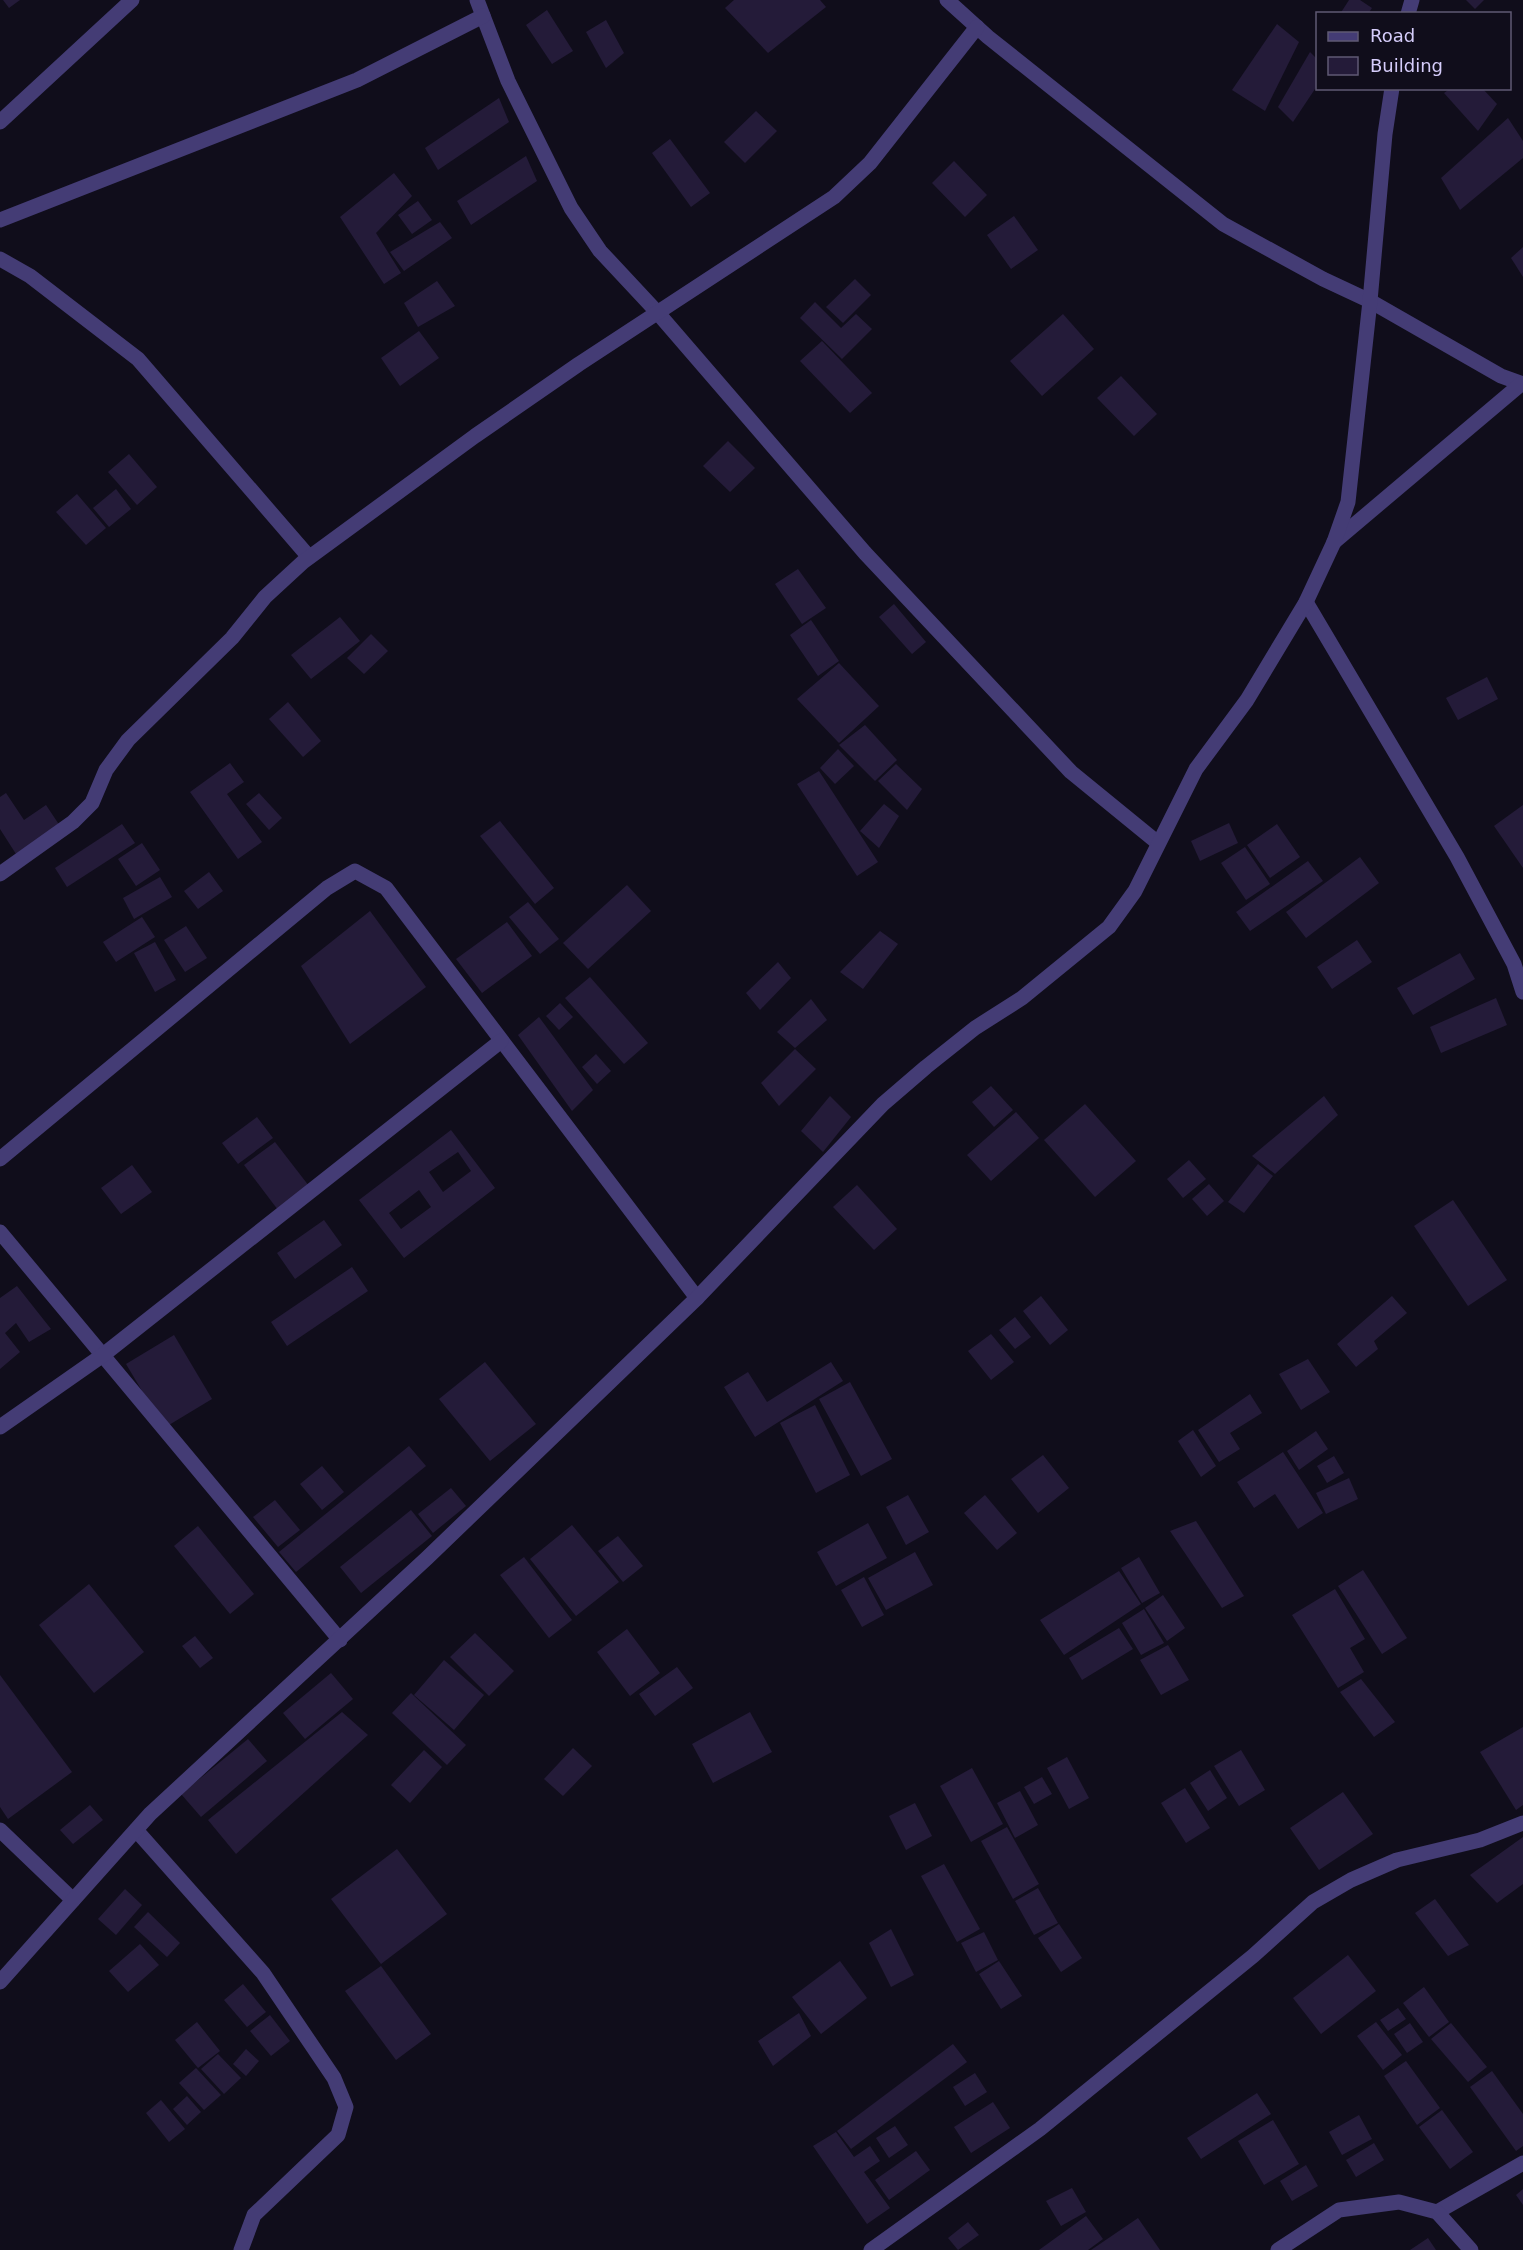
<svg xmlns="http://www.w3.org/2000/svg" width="1523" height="2250" viewBox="0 0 1523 2250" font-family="'DejaVu Sans',sans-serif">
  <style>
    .building { fill: #241b39; fill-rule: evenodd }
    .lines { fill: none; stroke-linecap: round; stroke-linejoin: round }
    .minor { stroke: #443c75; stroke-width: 15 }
  </style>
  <rect width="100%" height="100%" fill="#100d1b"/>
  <g class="building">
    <path d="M3,0H20L9,8Z"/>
    <path d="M734,0H820L826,7L768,53L725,8Z"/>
    <path d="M1349,0H1360L1372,8L1368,14H1340Z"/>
    <path d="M1466,0H1484L1475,9Z"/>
    <path d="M547,10L573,51L552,64L526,25Z"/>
    <path d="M606,20L624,53L606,68L586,32Z"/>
    <path d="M1277,24L1299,42L1265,111L1232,90Z"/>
    <path d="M1310,52L1317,59V86L1293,122L1278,107Z"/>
    <path d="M1451,88H1482L1497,104L1478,131L1444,93Z"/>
    <path d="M499,98L509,122L438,170L425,148Z"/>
    <path d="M756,111L777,131L745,163L724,142Z"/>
    <path d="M1508,118L1523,141V158L1460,210L1441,178Z"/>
    <path d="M670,139L710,193L691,207L652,153Z"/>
    <path d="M526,156L537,181L471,225L457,201Z"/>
    <path d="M954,161L987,195L965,217L932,183Z"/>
    <path d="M394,173L412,196L376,233L401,273L384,284L340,217Z"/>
    <path d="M418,201L432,220L412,234L398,215Z"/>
    <path d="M1014,216L1038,250L1011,269L987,235Z"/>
    <path d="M440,222L452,238L404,271L390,252Z"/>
    <path d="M1523,247V277L1511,258Z"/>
    <path d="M855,279L871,295L843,323L826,307Z"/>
    <path d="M437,281L455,306L418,327L404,303Z"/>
    <path d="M815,302L841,328L856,314L872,329L842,359L800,318Z"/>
    <path d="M1063,314L1094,349L1042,396L1010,361Z"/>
    <path d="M419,331L439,358L400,386L381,358Z"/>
    <path d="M822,341L872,393L850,413L800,361Z"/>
    <path d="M1121,376L1157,414L1134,436L1097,398Z"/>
    <path d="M728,441L755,468L730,492L703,466Z"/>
    <path d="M129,454L157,487L137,505L108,472Z"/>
    <path d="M116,489L131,509L109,527L93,508Z"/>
    <path d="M77,494L106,528L86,545L56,512Z"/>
    <path d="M798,569L826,608L802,624L775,584Z"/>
    <path d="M894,604L926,642L912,654L879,617Z"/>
    <path d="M340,617L360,641L311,679L291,655Z"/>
    <path d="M811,620L839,661L818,676L790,635Z"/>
    <path d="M371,634L388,651L364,674L347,658Z"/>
    <path d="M839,663L879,706L839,743L797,699Z"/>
    <path d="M1487,677L1498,699L1458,720L1446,698Z"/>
    <path d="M288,702L321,741L303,757L269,719Z"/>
    <path d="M865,725L897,760L875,781L839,745Z"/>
    <path d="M838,749L854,766L835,784L820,768Z"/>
    <path d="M230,763L244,782L227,794L262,842L238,859L190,792Z"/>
    <path d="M896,764L922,789L907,810L878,781Z"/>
    <path d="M819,771L878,862L857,876L797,784Z"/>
    <path d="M6,793L24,820L46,805L60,826L16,854L0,829V797Z"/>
    <path d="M259,793L282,818L269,830L246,804Z"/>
    <path d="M884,804L899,816L879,848L860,831Z"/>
    <path d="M1523,805V868L1494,826Z"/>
    <path d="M500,821L554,888L535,904L480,836Z"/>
    <path d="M1229,823L1238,843L1200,861L1191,841Z"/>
    <path d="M122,824L135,843L67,887L55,868Z"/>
    <path d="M1277,824L1300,857L1270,878L1247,845Z"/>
    <path d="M142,843L160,870L136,886L118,859Z"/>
    <path d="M1245,847L1270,884L1246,900L1221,863Z"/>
    <path d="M1360,857L1379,883L1306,938L1286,912Z"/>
    <path d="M1308,861L1323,881L1250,931L1236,912Z"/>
    <path d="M209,872L223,891L198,909L184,891Z"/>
    <path d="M160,877L172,897L134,919L123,898Z"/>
    <path d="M627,885L651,911L588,969L563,943Z"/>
    <path d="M528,902L559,939L540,954L509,917Z"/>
    <path d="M370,911L426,987L350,1044L301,966Z"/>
    <path d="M142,917L155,937L116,962L103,942Z"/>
    <path d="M507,922L532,956L482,993L456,959Z"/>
    <path d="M186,926L207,958L185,972L164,940Z"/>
    <path d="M880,931L898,944L863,989L840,972Z"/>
    <path d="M1357,940L1372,962L1332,989L1317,967Z"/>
    <path d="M155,942L176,980L155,992L134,953Z"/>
    <path d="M1460,953L1475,979L1413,1015L1397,988Z"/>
    <path d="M778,962L791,978L760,1010L746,993Z"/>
    <path d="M590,977L648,1043L624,1064L565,998Z"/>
    <path d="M1496,998L1507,1025L1441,1053L1430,1027Z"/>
    <path d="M811,999L827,1020L795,1048L777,1032Z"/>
    <path d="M560,1003L573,1017L559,1030L546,1016Z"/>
    <path d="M539,1017L593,1090L572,1111L518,1035Z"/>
    <path d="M795,1049L816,1069L779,1106L761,1083Z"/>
    <path d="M596,1054L611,1071L597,1084L582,1067Z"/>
    <path d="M991,1086L1013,1110L994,1127L972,1102Z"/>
    <path d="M830,1096L851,1117L823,1152L801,1131Z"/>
    <path d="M1324,1096L1338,1115L1275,1174L1252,1156Z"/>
    <path d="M1085,1104L1136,1161L1095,1197L1044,1140Z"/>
    <path d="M1016,1112L1039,1138L991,1181L967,1155Z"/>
    <path d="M257,1117L273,1138L238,1164L222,1143Z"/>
    <path d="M451,1130L495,1188L404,1258L359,1200ZM458,1152L471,1171L443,1192L429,1172ZM419,1190L431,1207L401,1229L389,1213Z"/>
    <path d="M275,1142L309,1186L278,1210L244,1165Z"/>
    <path d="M1189,1160L1206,1179L1183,1198L1167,1179Z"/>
    <path d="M1258,1164L1273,1176L1244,1213L1228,1202Z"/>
    <path d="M132,1165L152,1192L121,1214L101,1188Z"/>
    <path d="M1209,1184L1224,1201L1207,1216L1192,1199Z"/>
    <path d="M857,1185L897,1229L874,1250L833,1207Z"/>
    <path d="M1453,1200L1507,1280L1468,1306L1414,1226Z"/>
    <path d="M324,1220L342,1245L295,1279L277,1253Z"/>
    <path d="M352,1267L368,1291L287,1346L271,1322Z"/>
    <path d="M17,1286L51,1329L29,1342L16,1323L5,1333L20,1352L0,1369V1298Z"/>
    <path d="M1041,1296L1068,1330L1050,1345L1023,1311Z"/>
    <path d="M1392,1296L1407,1313L1374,1341L1378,1349L1356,1367L1337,1344Z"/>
    <path d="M1015,1317L1031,1337L1015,1349L999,1330Z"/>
    <path d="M991,1334L1014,1362L991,1380L968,1351Z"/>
    <path d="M174,1335L212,1399L164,1428L126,1364Z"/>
    <path d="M1308,1359L1330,1392L1301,1410L1279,1374Z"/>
    <path d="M485,1362L536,1424L490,1461L439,1399Z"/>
    <path d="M831,1362L843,1381L755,1437L724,1387L748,1372L767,1402Z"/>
    <path d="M850,1382L892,1459L861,1476L819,1399Z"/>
    <path d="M1250,1394L1262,1413L1230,1433L1240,1449L1219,1462L1198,1430Z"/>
    <path d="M815,1405L850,1475L816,1493L780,1423Z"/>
    <path d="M1193,1430L1216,1466L1201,1477L1178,1441Z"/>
    <path d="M1316,1431L1328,1449L1299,1470L1287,1451Z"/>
    <path d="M409,1446L426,1466L296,1572L279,1552Z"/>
    <path d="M1283,1452L1323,1513L1298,1529L1275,1494L1254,1508L1237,1482Z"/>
    <path d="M1043,1455L1069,1488L1038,1513L1011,1479Z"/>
    <path d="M1334,1456L1344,1473L1327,1483L1317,1466Z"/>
    <path d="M322,1466L344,1492L322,1510L300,1484Z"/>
    <path d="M1349,1478L1358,1499L1326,1514L1316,1493Z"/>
    <path d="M451,1488L466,1506L433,1533L418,1514Z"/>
    <path d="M908,1495L929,1532L906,1545L886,1507Z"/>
    <path d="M985,1495L1017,1533L997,1550L964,1513Z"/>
    <path d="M275,1500L300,1530L278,1547L253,1517Z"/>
    <path d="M411,1510L432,1536L361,1593L340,1567Z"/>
    <path d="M1196,1521L1244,1596L1222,1608L1170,1531Z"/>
    <path d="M868,1523L887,1558L836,1586L817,1552Z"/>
    <path d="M572,1525L619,1582L576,1616L530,1559Z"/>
    <path d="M198,1526L254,1594L230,1614L174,1546Z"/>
    <path d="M618,1536L643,1566L623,1582L598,1551Z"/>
    <path d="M915,1552L933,1585L886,1610L868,1578Z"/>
    <path d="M524,1557L572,1620L549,1638L500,1575Z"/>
    <path d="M1139,1557L1160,1593L1142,1603L1121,1568Z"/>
    <path d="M1363,1570L1407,1638L1382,1654L1338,1586Z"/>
    <path d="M1119,1571L1141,1604L1064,1655L1040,1620Z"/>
    <path d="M864,1577L884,1615L862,1627L841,1590Z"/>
    <path d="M89,1584L144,1652L94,1693L39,1625Z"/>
    <path d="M1335,1589L1365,1639L1350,1648L1364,1672L1338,1688L1292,1615Z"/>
    <path d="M1163,1595L1185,1628L1167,1641L1145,1608Z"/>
    <path d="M1144,1609L1164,1643L1141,1655L1122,1623Z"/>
    <path d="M1119,1628L1133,1649L1082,1680L1069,1658Z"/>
    <path d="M627,1629L660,1673L630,1696L597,1652Z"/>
    <path d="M475,1633L514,1671L489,1696L450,1657Z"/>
    <path d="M195,1636L213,1658L200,1668L182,1646Z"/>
    <path d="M1168,1645L1189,1680L1161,1695L1140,1660Z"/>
    <path d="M444,1660L484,1695L454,1730L414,1695Z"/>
    <path d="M677,1667L693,1688L655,1716L639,1694Z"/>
    <path d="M331,1673L353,1699L305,1739L283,1713Z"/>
    <path d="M0,1675L72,1772L8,1819L0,1807Z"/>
    <path d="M1361,1679L1395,1722L1374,1737L1340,1692Z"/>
    <path d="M411,1693L466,1745L447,1765L392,1713Z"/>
    <path d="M342,1712L368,1735L236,1854L208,1820Z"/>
    <path d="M750,1712L772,1752L713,1783L692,1744Z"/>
    <path d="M1523,1727V1805L1516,1810L1480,1752Z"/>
    <path d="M248,1739L267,1761L201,1817L181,1794Z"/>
    <path d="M573,1748L592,1766L563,1796L544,1779Z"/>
    <path d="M424,1750L442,1767L410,1803L391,1785Z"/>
    <path d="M1241,1750L1265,1790L1239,1806L1214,1766Z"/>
    <path d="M1067,1757L1089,1798L1069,1809L1047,1768Z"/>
    <path d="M972,1768L1003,1824L971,1842L940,1786Z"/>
    <path d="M1210,1770L1227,1798L1208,1811L1190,1783Z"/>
    <path d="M1042,1777L1052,1794L1034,1804L1024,1787Z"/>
    <path d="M1185,1788L1210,1828L1186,1843L1161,1803Z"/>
    <path d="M1020,1791L1038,1825L1015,1838L997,1803Z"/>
    <path d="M1343,1792L1373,1834L1319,1870L1290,1828Z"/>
    <path d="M915,1803L932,1836L906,1850L889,1816Z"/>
    <path d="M90,1805L103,1820L73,1844L60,1830Z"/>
    <path d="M1007,1827L1039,1884L1013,1899L981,1841Z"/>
    <path d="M1523,1837V1884L1497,1903L1470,1875Z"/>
    <path d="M397,1849L447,1914L381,1964L331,1899Z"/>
    <path d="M944,1864L980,1929L957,1942L921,1876Z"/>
    <path d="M1038,1888L1058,1923L1034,1935L1015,1901Z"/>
    <path d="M125,1889L142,1905L116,1935L98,1919Z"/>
    <path d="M1435,1899L1469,1945L1448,1956L1415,1913Z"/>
    <path d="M148,1912L180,1943L167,1957L134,1927Z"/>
    <path d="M1059,1924L1082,1958L1061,1972L1038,1938Z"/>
    <path d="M891,1929L914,1975L891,1987L869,1943Z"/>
    <path d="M984,1932L998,1960L976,1972L961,1943Z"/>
    <path d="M140,1944L159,1965L128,1992L109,1971Z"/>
    <path d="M1348,1955L1376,1991L1321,2034L1293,1998Z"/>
    <path d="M840,1961L867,1998L821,2034L792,1997Z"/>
    <path d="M999,1961L1022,1996L1001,2009L979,1974Z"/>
    <path d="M381,1966L431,2034L396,2060L345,1991Z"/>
    <path d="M243,1984L266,2012L247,2027L224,2000Z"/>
    <path d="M1424,1987L1449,2022L1429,2037L1403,2003Z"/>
    <path d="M1398,2008L1406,2019L1388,2031L1380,2020Z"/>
    <path d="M799,2013L811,2036L773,2066L758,2041Z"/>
    <path d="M270,2015L290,2041L271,2056L250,2031Z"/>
    <path d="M197,2022L220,2051L198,2068L175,2040Z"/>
    <path d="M1376,2022L1402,2055L1383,2070L1357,2036Z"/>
    <path d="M1410,2023L1423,2042L1407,2053L1394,2034Z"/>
    <path d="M1451,2023L1487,2067L1468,2082L1431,2039Z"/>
    <path d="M953,2044L967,2062L851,2149L837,2131Z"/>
    <path d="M246,2049L259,2061L246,2076L233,2064Z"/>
    <path d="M218,2054L241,2078L224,2094L201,2069Z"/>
    <path d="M1406,2061L1440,2108L1417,2125L1384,2076Z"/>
    <path d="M196,2068L221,2095L204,2110L179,2083Z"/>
    <path d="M1492,2071L1523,2114V2146L1516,2151L1470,2087Z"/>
    <path d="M975,2073L987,2092L965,2106L953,2087Z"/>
    <path d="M1257,2093L1271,2114L1201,2159L1187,2138Z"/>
    <path d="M187,2096L201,2112L187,2125L173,2109Z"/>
    <path d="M161,2100L185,2129L169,2142L146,2113Z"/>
    <path d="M993,2102L1010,2128L971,2153L954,2127Z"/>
    <path d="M1442,2110L1473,2152L1450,2169L1419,2127Z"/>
    <path d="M1359,2115L1372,2139L1342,2155L1329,2132Z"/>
    <path d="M1273,2120L1299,2164L1264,2185L1238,2141Z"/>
    <path d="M895,2126L908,2145L889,2158L876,2138Z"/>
    <path d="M836,2132L854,2157L870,2146L880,2161L864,2172L890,2208L867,2224L813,2146Z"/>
    <path d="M1374,2143L1384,2160L1356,2177L1346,2160Z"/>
    <path d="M916,2151L930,2170L889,2200L875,2180Z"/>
    <path d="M1306,2165L1318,2186L1292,2201L1280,2181Z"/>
    <path d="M1072,2188L1086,2212L1061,2226L1046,2201Z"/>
    <path d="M1523,2189V2205L1516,2195Z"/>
    <path d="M1086,2216L1103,2239L1088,2250H1039Z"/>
    <path d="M1138,2218L1160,2250H1091Z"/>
    <path d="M968,2222L979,2235L958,2250L948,2238Z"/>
    <path d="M1428,2238L1436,2250H1410Z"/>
  </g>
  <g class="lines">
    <g class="minor">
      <path d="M477,0L508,81L571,208L600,251L657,312L865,553L1071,772L1158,843"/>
      <path d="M947,0L988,37L1223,224L1323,279L1370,301L1501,376L1523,384"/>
      <path d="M1408,14L1412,0"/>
      <path d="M0,122L132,0"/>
      <path d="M0,220L357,80L483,16"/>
      <path d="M0,259L30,276L138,359L309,557"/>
      <path d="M1334,542L1521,384"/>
      <path d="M1306,602L1457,857L1514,964L1523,992"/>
      <path d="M0,874L73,822L92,803L106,770L128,740L232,638L265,597L303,562L475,436L579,364L834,197L870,163L977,27"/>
      <path d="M0,1159L327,888L355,871L386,888L697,1298"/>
      <path d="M0,1232L340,1640"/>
      <path d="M0,1427L103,1355L501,1041"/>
      <path d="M0,1830L73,1900"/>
      <path d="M136,1830L263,1973L334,2078L346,2107L338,2135L254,2215L241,2250"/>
      <path d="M0,1982L150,1814L427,1558L697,1298L883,1104L926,1067L975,1028L1022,998L1109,927L1135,891L1196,769L1247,700L1306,602L1334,542L1348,502L1370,301L1385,134L1392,88"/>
      <path d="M1437,2212L1523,2163"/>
      <path d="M871,2250L1040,2129L1253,1956L1313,1902L1351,1880L1397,1860L1480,1840L1523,1823"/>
      <path d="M1278,2250L1339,2210L1399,2202L1437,2212L1471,2250"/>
    </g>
  </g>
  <rect x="1316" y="12" width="195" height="78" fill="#100d1b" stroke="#5f5974" stroke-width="1.5"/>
  <rect x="1328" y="32" width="30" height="9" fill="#443c75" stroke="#5f5974" stroke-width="1.5"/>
  <text x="1370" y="42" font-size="18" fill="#d5ccfa">Road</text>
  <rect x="1328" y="57" width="30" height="18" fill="#241b39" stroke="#5f5974" stroke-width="1.5"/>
  <text x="1370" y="72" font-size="18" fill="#d5ccfa">Building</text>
</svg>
